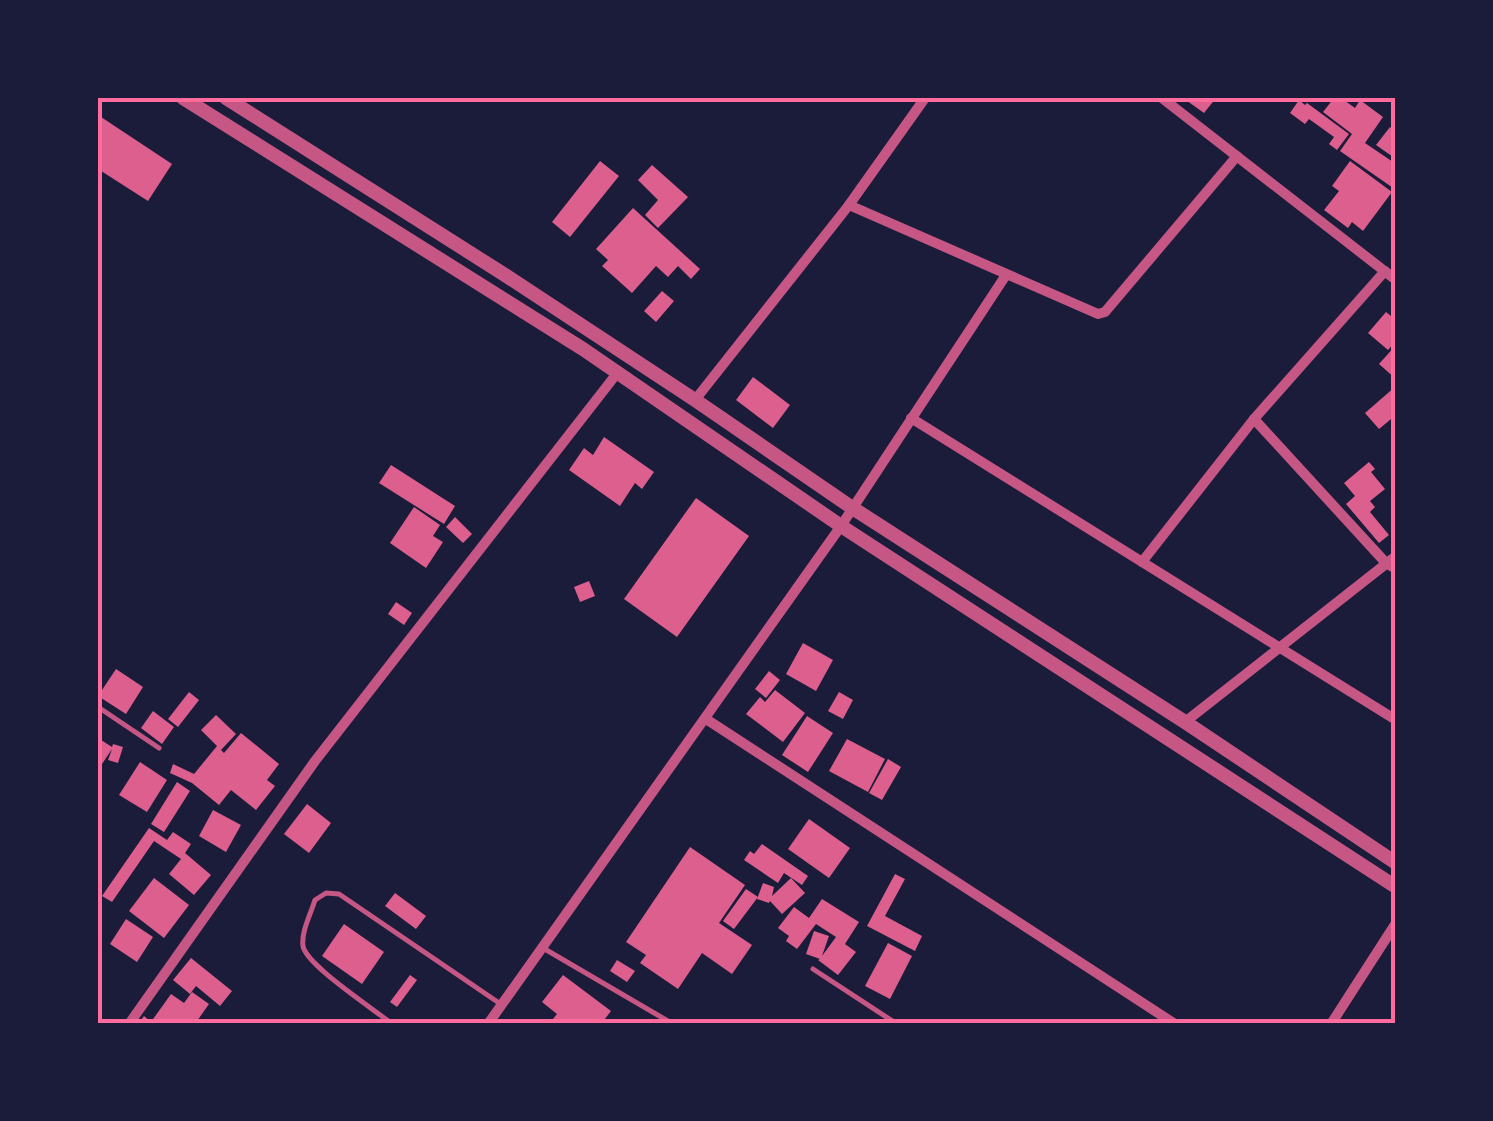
<svg xmlns="http://www.w3.org/2000/svg" width="1493" height="1121" viewBox="0 0 1493 1121" font-family="'DejaVu Sans',sans-serif">
  <style>
    .building { fill: #dd5f8e }
    .lines { fill: none; stroke-linecap: round; stroke-linejoin: round }
    .service { stroke: #c65784; stroke-width: 5 }
    .minor { stroke: #c65784; stroke-width: 10 }
    .tertiary { stroke: #c65784; stroke-width: 14 }
    .neatline { fill: none; stroke: #ff6b9d; stroke-width: 4 }
  </style>
  <rect width="100%" height="100%" fill="#1b1b3a"/>
  <g class="building">
    <path d="M1183,98H1216L1204,113Z"/>
    <path d="M1334,98H1341L1355,108L1360,100L1383,117L1365,143L1396,164V190L1340,151L1352,134L1323,112Z"/>
    <path d="M1299,100L1305,105L1307,103L1349,134L1337,150L1329,144L1334,137L1309,119L1305,124L1290,113Z"/>
    <path d="M98,115L172,164L148,201L98,169Z"/>
    <path d="M1390,127L1396,132V159L1376,145Z"/>
    <path d="M600,161L619,176L570,237L552,222Z"/>
    <path d="M1350,161L1392,192L1363,231L1352,222L1348,228L1324,210L1339,191L1332,186Z"/>
    <path d="M652,165L688,197L658,228L645,215L658,200L638,180Z"/>
    <path d="M633,208L700,269L691,279L678,266L668,277L656,266L632,293L602,266L608,260L596,249Z"/>
    <path d="M662,291L674,301L656,322L644,311Z"/>
    <path d="M1386,312L1396,320V341L1388,350L1368,333Z"/>
    <path d="M1396,345V379L1379,364Z"/>
    <path d="M753,377L790,405L773,428L736,400Z"/>
    <path d="M1396,386V415L1379,429L1365,413Z"/>
    <path d="M604,437L654,472L642,489L635,483L620,506L569,470L584,448L593,455Z"/>
    <path d="M1369,462L1375,469L1371,472L1385,489L1370,501L1375,507L1370,512L1389,535L1379,543L1346,504L1355,496L1344,483Z"/>
    <path d="M391,465L455,506L444,524L379,483Z"/>
    <path d="M696,498L749,536L677,637L624,599Z"/>
    <path d="M414,507L440,525L433,536L443,542L426,568L390,543Z"/>
    <path d="M455,517L472,534L463,543L446,527Z"/>
    <path d="M589,581L595,596L580,602L574,587Z"/>
    <path d="M396,602L412,613L404,625L388,614Z"/>
    <path d="M803,643L833,660L816,691L786,674Z"/>
    <path d="M116,669L143,687L126,714L98,696Z"/>
    <path d="M769,671L780,680L766,698L755,689Z"/>
    <path d="M775,690L805,713L783,742L746,714L760,697L765,702Z"/>
    <path d="M189,692L199,700L178,727L168,719Z"/>
    <path d="M839,692L853,700L843,719L828,711Z"/>
    <path d="M153,711L174,727L162,744L141,728Z"/>
    <path d="M216,715L236,734L221,750L224,753L241,733L279,764L267,780L275,786L256,810L231,790L219,805L192,783L170,773L173,764L194,774L217,746L201,730Z"/>
    <path d="M807,716L833,733L808,772L782,755Z"/>
    <path d="M98,738L112,747L113,744L123,747L118,763L108,760L112,749L98,770Z"/>
    <path d="M847,739L885,759L868,792L829,771Z"/>
    <path d="M888,759L901,767L882,800L869,793Z"/>
    <path d="M140,762L167,780L147,812L119,795Z"/>
    <path d="M177,782L190,791L164,832L151,824Z"/>
    <path d="M307,804L331,823L309,853L284,834Z"/>
    <path d="M213,810L241,825L226,852L199,836Z"/>
    <path d="M809,819L850,848L829,878L788,849Z"/>
    <path d="M149,828L167,840L173,832L191,844L185,853L211,875L194,895L169,874L181,859L154,841L112,902L102,896Z"/>
    <path d="M762,844L808,876L802,885L784,873L778,883L744,860L750,851L754,854Z"/>
    <path d="M690,847L745,885L719,923L752,945L732,974L702,953L678,989L640,963L646,955L626,942Z"/>
    <path d="M895,874L905,879L885,916L922,936L915,951L867,926Z"/>
    <path d="M154,878L189,905L164,938L129,911Z"/>
    <path d="M791,878L805,893L782,914L770,901L769,903L757,899L763,883L774,887L772,896Z"/>
    <path d="M746,889L758,897L734,929L723,921Z"/>
    <path d="M395,893L426,916L416,929L385,906Z"/>
    <path d="M822,899L859,922L845,944L856,952L838,975L818,960L820,959L806,954L814,931L829,936L822,956L836,937L816,924L797,949L786,941L789,936L778,928L794,907L809,918Z"/>
    <path d="M126,919L153,937L137,962L110,944Z"/>
    <path d="M344,924L384,952L362,984L322,956Z"/>
    <path d="M888,943L912,956L890,999L865,986Z"/>
    <path d="M191,958L232,991L220,1006L196,986L190,994L173,980Z"/>
    <path d="M617,960L635,971L627,982L610,971Z"/>
    <path d="M410,975L417,980L397,1007L390,1002Z"/>
    <path d="M563,975L611,1011L601,1024H549L557,1014L542,1002Z"/>
    <path d="M192,992L209,1004L195,1024H138L144,1016L151,1022L171,994L184,1003Z"/>
  </g>
  <g class="lines">
    <g class="service">
      <path d="M98,707L159,748"/>
      <path d="M543,948L673,1024"/>
      <path d="M813,969L897,1024"/>
      <path d="M392,1024C374,1009 306,965 303,946C301,932 311,913 315,900L326,893L339,894L502,1005"/>
    </g>
    <g class="minor">
      <path d="M1162,98L1396,280"/>
      <path d="M849,205L1098,314L1105,312L1237,156"/>
      <path d="M695,400L849,205L925,98"/>
      <path d="M911,418L1396,720"/>
      <path d="M1254,419L1386,563L1396,569"/>
      <path d="M1142,562L1254,419L1385,271"/>
      <path d="M706,719L1175,1024"/>
      <path d="M1185,722L1396,556"/>
      <path d="M129,1024L315,761L618,372"/>
      <path d="M488,1024L841,526L1006,275"/>
      <path d="M1331,1024L1396,923"/>
    </g>
    <g class="tertiary">
      <path d="M183,98L583,349L841,526L1396,887"/>
      <path d="M226,98L505,275L695,400L851,507L1185,722L1396,863"/>
    </g>
  </g>
  <rect width="1493" height="1121" fill="none" stroke="#1b1b3a" stroke-width="200"/>
  <rect x="100" y="100" width="1293" height="921" class="neatline"/>
</svg>
